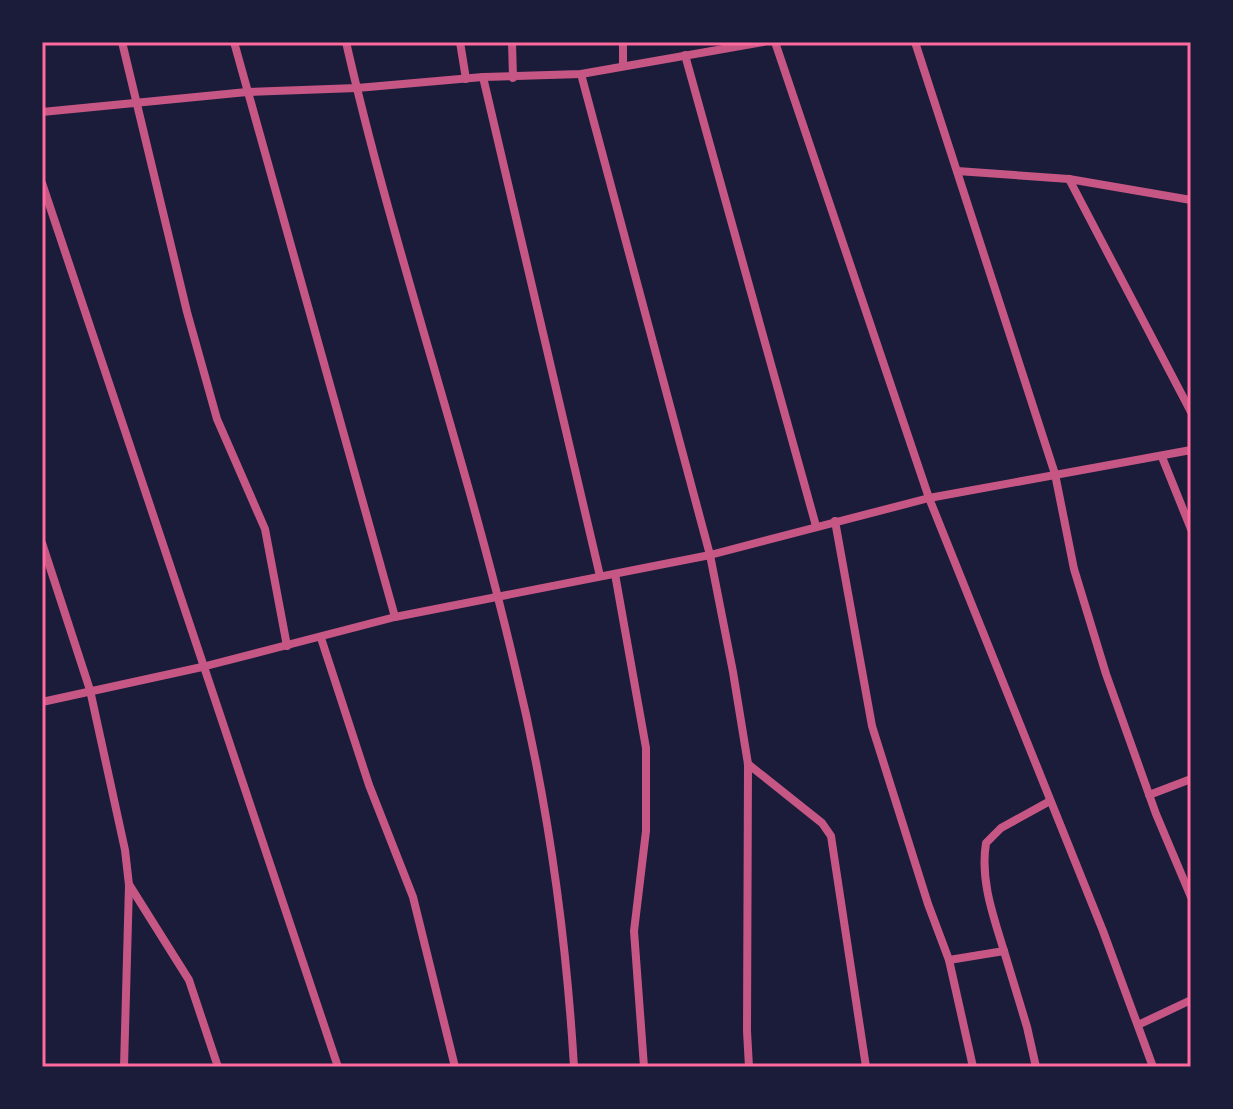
<svg xmlns="http://www.w3.org/2000/svg" width="1233" height="1109" viewBox="0 0 1233 1109" font-family="'Fira Sans',sans-serif">
  <style>
    .lines { fill: none; stroke-linecap: round; stroke-linejoin: round }
    .minor { stroke: #c65784; stroke-width: 8 }
    .neatline { fill: none; stroke: #ff6b9d; stroke-width: 3 }
  </style>
  <rect width="100%" height="100%" fill="#1b1b3a"/>
  <g class="lines">
    <g class="minor">
      <path d="M122,42L187,312L217,419L265,529L287,646"/>
      <path d="M234,42L395,617"/>
      <path d="M346,42C394,252 466,457 515,667C547,798 566,933 574,1067"/>
      <path d="M460,42L466,79"/>
      <path d="M512,42L513,78"/>
      <path d="M775,42L929,498L1103,931L1153,1067"/>
      <path d="M915,42L1055,474L1074,569L1106,674L1156,814L1191,897"/>
      <path d="M685,55L816,526"/>
      <path d="M623,65V42"/>
      <path d="M581,74L710,555L733,672L748,764L747,1031L749,1067"/>
      <path d="M483,77L600,576"/>
      <path d="M42,112L247,92L357,88L483,77L581,74L763,42"/>
      <path d="M957,171L1069,179L1191,200"/>
      <path d="M1069,179L1191,412"/>
      <path d="M42,183L338,1067"/>
      <path d="M1162,457L1191,529"/>
      <path d="M835,521L872,726L928,904L949,960L973,1067"/>
      <path d="M42,543L90,690L125,850L129,885L124,1067"/>
      <path d="M615,574L646,748V831L634,931L644,1067"/>
      <path d="M321,638L369,785L413,897L455,1067"/>
      <path d="M42,702L202,667L395,617L710,555L929,498L1191,450"/>
      <path d="M748,764L822,823L831,836L866,1067"/>
      <path d="M1149,795L1191,779"/>
      <path d="M130,886L189,980L218,1067"/>
      <path d="M1004,951C993,915 980,880 986,843L1001,828L1050,801"/>
      <path d="M949,960L1004,951L1027,1027L1036,1067"/>
      <path d="M1138,1025L1191,1000"/>
    </g>
  </g>
  <rect width="1233" height="1109" fill="none" stroke="#1b1b3a" stroke-width="88"/>
  <rect x="44" y="44" width="1145" height="1021" class="neatline"/>
</svg>
